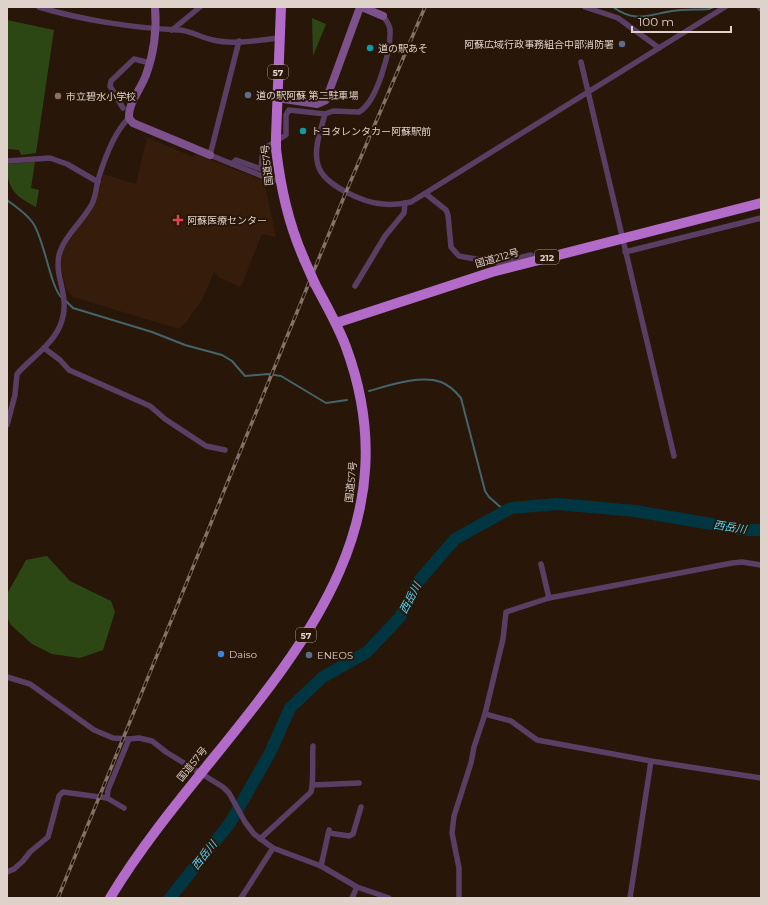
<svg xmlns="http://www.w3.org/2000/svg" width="768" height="905" viewBox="0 0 768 905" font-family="Montserrat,'Noto Sans JP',sans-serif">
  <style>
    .built { fill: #351c0b }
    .green { fill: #2c4713 }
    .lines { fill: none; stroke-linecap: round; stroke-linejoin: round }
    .stream { stroke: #43656b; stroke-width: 2 }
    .river { stroke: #003642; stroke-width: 12 }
    .street { stroke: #5a3e63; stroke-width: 5.5 }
    .secondary { stroke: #7d518c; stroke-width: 8 }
    .highway { stroke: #b26bc8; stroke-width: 10 }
    .rail-casing { stroke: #827368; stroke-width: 3.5 }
    .rail { stroke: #281609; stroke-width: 2; stroke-dasharray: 6; stroke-linecap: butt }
    .highway-bridge { stroke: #b26bc8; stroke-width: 10 }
    .service-dot { fill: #5c6f8a; stroke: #281609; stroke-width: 1.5 }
    .culture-dot { fill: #0f9aa8; stroke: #281609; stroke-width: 1.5 }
    .education-dot { fill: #8d6e63; stroke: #281609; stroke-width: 1.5 }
    .health-dot { fill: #e0444e; stroke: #281609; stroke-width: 1.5 }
    .shop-dot { fill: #3f7fe0; stroke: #281609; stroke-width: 1.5 }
    .labels { text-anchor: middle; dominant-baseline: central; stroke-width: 4; stroke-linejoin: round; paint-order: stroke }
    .shield { fill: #281609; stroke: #a89a90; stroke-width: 1 }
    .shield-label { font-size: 9px; font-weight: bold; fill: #dfd2ca }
    .poi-label { font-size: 10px; fill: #dfd2ca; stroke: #281609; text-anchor: start }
    .street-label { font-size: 10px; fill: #dfd2ca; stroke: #281609 }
    .water-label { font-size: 11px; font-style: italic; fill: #50d6f7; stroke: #281609 }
  </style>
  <rect width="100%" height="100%" fill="#281609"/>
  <path class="built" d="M147,137L193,157L196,154L264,181L276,237L262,234L241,287L220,278L214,272L202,300L187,321L179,329L73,297L67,290L60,266L62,252L96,201L103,174L136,184Z"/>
  <g class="green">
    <path d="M312,18L326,24L313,56Z"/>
    <path d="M7,20L54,30L36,153L21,155L19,150L7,149Z"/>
    <path d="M35,162L31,188L39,190L36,207C15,196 7,189 7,164Z"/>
    <path d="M47,556L70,581L111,601L115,612L103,650L80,658L52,654L32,644L11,625L7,617V594L26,560Z"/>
  </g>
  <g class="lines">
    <g class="stream">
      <path d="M613,7C635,23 648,15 672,11C684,9 697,10 709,9L713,7"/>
      <path d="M7,200C16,207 26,213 33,223C45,241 50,287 62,298"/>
      <path d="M66,301L73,308L152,332L185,345L222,355L232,361L245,376L268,374L281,376L326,403L347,400"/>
      <path d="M369,391C390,385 420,375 441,382C449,385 456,392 461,398L485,491L489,497L505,511"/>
    </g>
    <path class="river" d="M170,898L230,823L270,753L290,708L323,677L367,652L400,617L417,583L455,539L511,508L558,504L635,511L747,530H761"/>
    <g class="street">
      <path d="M39,7C81,20 134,28 178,30C190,30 202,38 213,40C234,45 259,40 280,38"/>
      <path d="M585,7L618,18L659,48"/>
      <path d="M759,7L761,9"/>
      <path d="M383,16C386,20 390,25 390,30C391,50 377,102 359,112L333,111L325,114C321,129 313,150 318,165C323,185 364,203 383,204C392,205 402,204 411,202L725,7"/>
      <path d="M172,30L200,7"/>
      <path d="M239,41L210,155L272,180L280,181"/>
      <path d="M581,62L674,456"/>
      <path d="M123,108L110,86L111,81L134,59L150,63"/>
      <path d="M7,161L50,158L67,164L98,182"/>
      <path d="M232,164L236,160L261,169L263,149L286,135V115L289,110L325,114"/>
      <path d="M426,194L446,210L448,215L451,247L459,256L498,263L531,255L534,261"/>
      <path d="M625,252L761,218"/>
      <path d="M355,286L385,236L404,213L405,203"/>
      <path d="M44,348L60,360L69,370L150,406L165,419L206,446L225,450"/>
      <path d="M7,425L15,395L17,374C31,358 51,346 60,326C72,296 54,280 59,255C64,236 83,221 92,204C96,196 96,188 98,180C104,160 114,132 129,118"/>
      <path d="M541,564L549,598"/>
      <path d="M7,677L30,684L94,730L113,738L129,739L139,738L152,741L166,752L223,787L229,793L245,822L254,834L273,848L321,866L357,887L389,898"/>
      <path d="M485,714L511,721L537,740L651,761L761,778"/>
      <path d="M313,785L359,783"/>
      <path d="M107,798L124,808"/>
      <path d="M329,833L349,836L353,834L361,807"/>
      <path d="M260,839L311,792C314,781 312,760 313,746"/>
      <path d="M321,866L329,830"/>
      <path d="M7,872L14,869L23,861L30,852L48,837L59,796L63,792L107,798L108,790L129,739"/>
      <path d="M241,898L273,848"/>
      <path d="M352,898L357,887"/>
      <path d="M459,898V868L452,833L454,816L471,763L474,747L485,714L503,639L506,612L549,598L732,563L742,562L761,565"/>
      <path d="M630,898L651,761"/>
    </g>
    <g class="secondary">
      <path d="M155,7C157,30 154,53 146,75C141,89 128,103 129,118L133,123L210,155"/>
      <path d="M362,7L383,16"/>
      <path d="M277,98L317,104L326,100L360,7"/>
    </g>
    <g class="highway">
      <path d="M276,137L281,7"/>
      <path d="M276,149C281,189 288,222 304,259"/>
      <path d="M336,323L492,272L761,203"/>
      <path d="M110,898C215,722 432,580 346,347C338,325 326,305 315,284"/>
    </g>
    <defs>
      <path id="rail" d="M58,898L346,192L425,7"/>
    </defs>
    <use href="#rail" class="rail-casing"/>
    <use href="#rail" class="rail"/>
    <g class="highway-bridge">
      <path d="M276,137V149"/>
      <path d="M304,259L315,284"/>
    </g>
  </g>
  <g class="service-dot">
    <circle cx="622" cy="44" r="4"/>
    <circle cx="248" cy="95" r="4"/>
    <circle cx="309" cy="655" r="4"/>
  </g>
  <g class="culture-dot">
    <circle cx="370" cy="48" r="4"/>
    <circle cx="303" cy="131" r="4"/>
  </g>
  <circle class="education-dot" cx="58" cy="96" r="4"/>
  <path class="health-dot" d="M176 214h4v4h4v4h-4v4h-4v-4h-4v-4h4z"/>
  <circle class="shop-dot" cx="221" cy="654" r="4"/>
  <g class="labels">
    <g class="shield">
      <rect x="268" y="65" width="20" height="14" rx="3"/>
      <rect x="535" y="250" width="24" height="14" rx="3"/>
      <rect x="296" y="628" width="20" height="14" rx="3"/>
    </g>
    <g class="shield-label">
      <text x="278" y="72">57</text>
      <text x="547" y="257">212</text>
      <text x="306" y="635">57</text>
    </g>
    <g class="poi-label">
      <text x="614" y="44" text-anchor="end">阿蘇広域行政事務組合中部消防署</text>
      <text x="378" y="48">道の駅あそ</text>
      <text x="256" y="95">道の駅阿蘇 第二駐車場</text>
      <text x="66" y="96">市立碧水小学校</text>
      <text x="311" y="131">トヨタレンタカー阿蘇駅前</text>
      <text x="187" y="220">阿蘇医療センター</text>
      <text x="229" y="654">Daiso</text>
      <text x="317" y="655">ENEOS</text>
    </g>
    <g class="street-label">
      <text transform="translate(267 165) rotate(-96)">国道57号</text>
      <text transform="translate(497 258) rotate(-16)">国道212号</text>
      <text transform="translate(351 482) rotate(-84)">国道57号</text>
      <text transform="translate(192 764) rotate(-51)">国道57号</text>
    </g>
    <g class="water-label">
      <text transform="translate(730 527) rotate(9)">西岳川</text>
      <text transform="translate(410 598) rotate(-62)">西岳川</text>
      <text transform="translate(204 855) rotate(-52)">西岳川</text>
    </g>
  </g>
  <rect width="768" height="905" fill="none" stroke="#dfd2ca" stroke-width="16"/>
  <path d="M632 26v6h99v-6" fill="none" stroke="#dfd2ca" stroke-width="2"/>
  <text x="638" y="26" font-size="12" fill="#dfd2ca" stroke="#281609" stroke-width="3" paint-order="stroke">100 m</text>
</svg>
